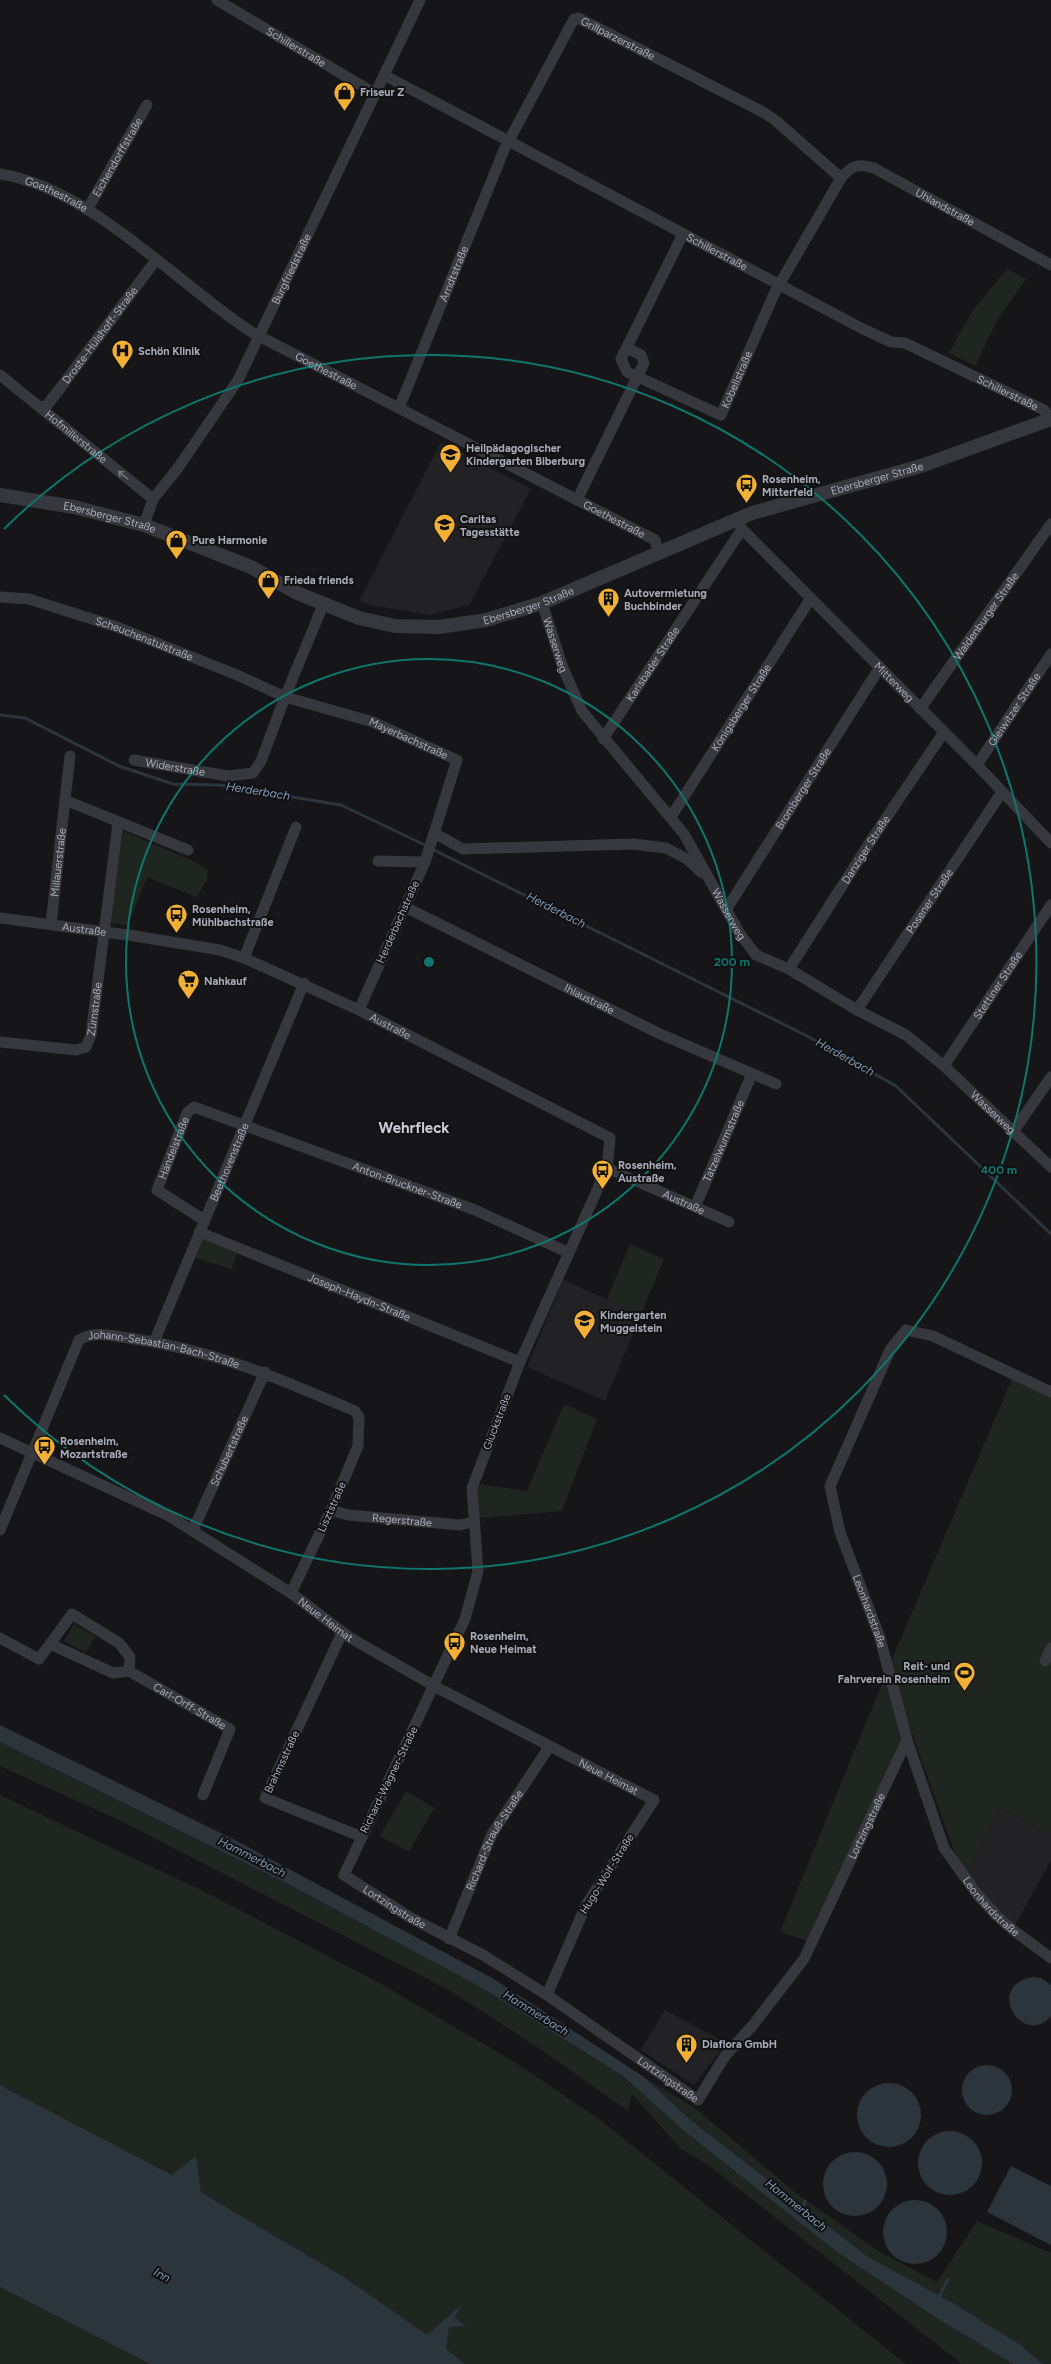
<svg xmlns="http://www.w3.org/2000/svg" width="1051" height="2364" viewBox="0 0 1051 2364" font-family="Figtree,sans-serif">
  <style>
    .built { fill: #222225 }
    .green { fill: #1e261f }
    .water { fill: #2c353c }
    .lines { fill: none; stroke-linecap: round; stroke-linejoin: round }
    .stream { stroke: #2c353c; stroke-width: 3 }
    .minor { stroke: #37383d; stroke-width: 11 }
    .tertiary { stroke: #37383d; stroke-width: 14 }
    .oneway { stroke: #757881 }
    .ring { fill: none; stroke: #0f766e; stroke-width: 2 }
    .labels { text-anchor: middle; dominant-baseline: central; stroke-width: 4; stroke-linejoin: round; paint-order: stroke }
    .street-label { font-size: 11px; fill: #a8adb8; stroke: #111113 }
    .poi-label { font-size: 11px; font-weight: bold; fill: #a8adb8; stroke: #111113; text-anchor: start }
    .water-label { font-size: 12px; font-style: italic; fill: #7f9bb3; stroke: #111113 }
    .district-label { font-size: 15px; font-weight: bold; fill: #c9ccd4; stroke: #111113 }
    .centre { fill: #0f766e; stroke: #111113; stroke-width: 2 }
    .ring-label { font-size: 12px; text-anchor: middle; font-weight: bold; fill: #0f766e; stroke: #111113; stroke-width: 4; stroke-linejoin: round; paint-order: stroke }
  </style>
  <rect width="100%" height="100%" fill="#161618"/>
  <g class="built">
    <path d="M441,442L531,489L469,605L430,615L369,605L359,601Z"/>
    <path d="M563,1280L641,1314L605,1401L527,1367Z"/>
    <path d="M999,1807L1051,1835V1860L1013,1929L967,1873Z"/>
    <path d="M665,2010L726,2043L694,2085L641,2050Z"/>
  </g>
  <g class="green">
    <path d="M1007,269L1026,279L996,322L975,366L949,353L973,310Z"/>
    <path d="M123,831L196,862L208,871L206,882L196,897L147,877L128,925L110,923Z"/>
    <path d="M202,1239L237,1254L231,1269L192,1257Z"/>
    <path d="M630,1244L664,1259L641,1314L607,1299Z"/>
    <path d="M1013,1377L1051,1398V1835L999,1807L967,1873L956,1857L910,1727L807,1941L780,1932L893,1657Z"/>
    <path d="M564,1404L597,1419L562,1511L482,1518L477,1517L478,1484L527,1491Z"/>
    <path d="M74,1624L95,1636L86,1653L64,1641Z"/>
    <path d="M0,1742L290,1885L484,1989L623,2076L684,2131L837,2252L938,2319L1013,2364H962L708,2165L681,2149L632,2094L628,2111L543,2051L449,1990L121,1821L0,1766Z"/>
    <path d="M406,1791L434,1808L409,1852L380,1836Z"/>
    <path d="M0,1795L205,1892L374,1980L516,2063L599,2119L906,2364H465L446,2349L449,2327L465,2325L455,2319L460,2306L427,2336L344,2277L201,2192L196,2157L172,2175L0,2085Z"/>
    <path d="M644,2077L695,2108L796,2193L878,2251L937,2282L977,2221L1051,2253V2364H1043L1018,2343L951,2302L867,2256L693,2122Z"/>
    <path d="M0,2287L150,2364H0Z"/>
  </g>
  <g class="water">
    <path d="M0,1725L233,1839L494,1979L644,2077L693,2122L867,2256L951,2302L1018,2343L1043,2364H1013L938,2319L837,2252L684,2131L623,2076L484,1989L290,1885L0,1742Z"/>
    <path d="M1033,1977L1041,1978L1051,1985V2016C1023,2049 983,1985 1033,1977Z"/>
    <circle cx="987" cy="2090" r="25"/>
    <circle cx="889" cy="2115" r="32"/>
    <path d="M0,2085L172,2175L196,2156L201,2192L344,2277L427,2335L461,2305L455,2318L466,2326L449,2327L446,2349L465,2364H150L0,2287Z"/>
    <circle cx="950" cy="2163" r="32"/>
    <circle cx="855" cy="2184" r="32"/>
    <path d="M1011,2166L1051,2186V2245L987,2212Z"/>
    <circle cx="915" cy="2232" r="32"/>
  </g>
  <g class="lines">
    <g class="stream">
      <path d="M0,715L25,718L119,766L173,784L220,785L341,805L427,846"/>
      <path d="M432,849L807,1036L896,1086L1051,1234"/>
      <path d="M802,2211L805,2201"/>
      <path d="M938,2299L948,2279"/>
    </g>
    <g class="minor">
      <path id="s1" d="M217,0L374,93"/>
      <path id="s2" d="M384,75L861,328L891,342L905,343L1044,410L1051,421"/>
      <path id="s3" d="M0,174C91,188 177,284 253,333L655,540L659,554"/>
      <path id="s4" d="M87,210L147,105"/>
      <path id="s5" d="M683,234L621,359L627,372L721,415L775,292L841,178C851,166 858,163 874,168L1051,265"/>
      <path id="s6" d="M0,375L153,499"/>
      <path id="s7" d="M42,407L47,405L58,391L156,260"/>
      <path id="s8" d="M399,408L504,150L574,19L578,18L763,112L775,120L841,178"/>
      <path d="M577,500L644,363L641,355L627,348"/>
      <path id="s9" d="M737,520L742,529L977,765L1051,843"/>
      <path id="s10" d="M144,525L153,499L178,468L238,380L420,0"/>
      <path id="s11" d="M0,597L29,599L117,627L237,675L285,697L373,722L457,760L425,862L359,1010"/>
      <path id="s12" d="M542,603L563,668L582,711L684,834L740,934L756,955L789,969L857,1010L906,1035L944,1066L1051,1167"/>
      <path id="s13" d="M920,709L1051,524"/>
      <path id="s14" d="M603,739L742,529"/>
      <path id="s15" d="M134,760L228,776L253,773L261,761L285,697L323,605"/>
      <path id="s16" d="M977,765L1051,654"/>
      <path d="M65,800L188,850"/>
      <path id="s17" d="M671,817L811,598"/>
      <path d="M434,833L463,849L633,844L666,848L687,859L702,873"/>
      <path d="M378,861L425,862"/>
      <path id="s18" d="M405,907L658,1033L776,1084"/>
      <path id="s19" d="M726,910L880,667"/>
      <path id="s20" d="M0,918L135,936L220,950L244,958L359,1010L610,1138L607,1168L520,1362L472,1488L478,1571L465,1619L344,1875L411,1918L483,1955L547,1995L698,2100L725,2056L753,2025L804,1959L907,1740"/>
      <path id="s21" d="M51,924L70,756"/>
      <path d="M244,958L296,827"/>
      <path id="s22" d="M789,969L874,836L944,732"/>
      <path id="s23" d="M857,1010L1002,792"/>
      <path id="s24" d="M0,1042L76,1050L86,1047L91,1035L118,823"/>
      <path id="s25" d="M944,1066L1051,905"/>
      <path d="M1013,1132L1051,1077"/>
      <path id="s26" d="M607,1168L729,1222"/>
      <path id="s27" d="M695,1207L752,1074"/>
      <path id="s28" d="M204,1220L157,1190L187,1113L194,1107L475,1210L567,1252"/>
      <path id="s29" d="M199,1232L520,1362"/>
      <path id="s30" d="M154,1342L304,983"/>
      <path id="s31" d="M1051,1392L933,1336L906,1330L890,1350L830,1486L840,1532L880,1638L907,1740L944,1848L977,1894L996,1915L1013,1930L1051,1958"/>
      <path id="s32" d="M0,1438L169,1516L291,1593L349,1637L434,1686L654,1800L586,1905L547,1995"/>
      <path id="s33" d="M331,1510L348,1515L460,1525L473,1522"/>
      <path id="s34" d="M0,1530L79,1340C95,1330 112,1336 129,1338C214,1350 278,1378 355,1411L359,1417L358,1446L331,1510L291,1593"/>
      <path id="s35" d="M193,1530L265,1372"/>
      <path d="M342,1633L265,1798L362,1837"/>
      <path d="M0,1638L39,1659L72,1614L119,1643L130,1657L129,1671L113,1673L50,1644"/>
      <path d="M1045,1661L1051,1648"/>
      <path id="s36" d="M129,1671L230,1729L203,1795"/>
      <path id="s37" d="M449,1939L492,1834L549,1747"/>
    </g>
    <path class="tertiary" id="s38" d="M0,495L74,507L144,525L251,567L297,593L359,618L395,626L439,627L486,620L542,603L752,513L921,466L1051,419"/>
  </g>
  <defs><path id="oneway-shaft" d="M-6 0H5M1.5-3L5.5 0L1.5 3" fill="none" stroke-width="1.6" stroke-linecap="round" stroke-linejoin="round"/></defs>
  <use class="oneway" href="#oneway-shaft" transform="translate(123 475) rotate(-141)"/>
  <g class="ring">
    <circle cx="429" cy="962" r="303"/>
    <path d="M4 529A607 607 0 1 1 4 1395"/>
  </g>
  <defs>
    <symbol id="shop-pin" viewBox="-11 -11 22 30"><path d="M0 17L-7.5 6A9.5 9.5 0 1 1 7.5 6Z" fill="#f2b134" stroke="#111113"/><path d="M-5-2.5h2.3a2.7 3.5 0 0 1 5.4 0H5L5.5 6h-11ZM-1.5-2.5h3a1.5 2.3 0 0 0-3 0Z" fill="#111"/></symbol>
    <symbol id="hospital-pin" viewBox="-11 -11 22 30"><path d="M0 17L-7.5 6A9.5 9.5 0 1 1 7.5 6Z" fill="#f2b134" stroke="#111113"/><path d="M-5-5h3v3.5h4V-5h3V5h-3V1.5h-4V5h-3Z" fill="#111"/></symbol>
    <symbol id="school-pin" viewBox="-11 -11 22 30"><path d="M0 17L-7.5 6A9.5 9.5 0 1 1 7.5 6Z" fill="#f2b134" stroke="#111113"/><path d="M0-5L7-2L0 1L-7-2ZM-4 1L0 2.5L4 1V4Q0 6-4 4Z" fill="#111"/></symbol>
    <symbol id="bus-pin" viewBox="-11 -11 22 30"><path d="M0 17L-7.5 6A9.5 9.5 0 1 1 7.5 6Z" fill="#f2b134" stroke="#111113"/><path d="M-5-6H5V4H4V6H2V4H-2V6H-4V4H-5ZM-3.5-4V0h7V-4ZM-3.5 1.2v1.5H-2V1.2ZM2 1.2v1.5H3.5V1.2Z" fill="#111"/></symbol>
    <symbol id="building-pin" viewBox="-11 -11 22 30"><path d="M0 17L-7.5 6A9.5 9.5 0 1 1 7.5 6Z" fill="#f2b134" stroke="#111113"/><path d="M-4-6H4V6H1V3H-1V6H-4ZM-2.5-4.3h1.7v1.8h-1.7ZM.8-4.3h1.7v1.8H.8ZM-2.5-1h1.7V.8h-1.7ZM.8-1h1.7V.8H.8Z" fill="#111"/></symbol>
    <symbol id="supermarket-pin" viewBox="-11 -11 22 30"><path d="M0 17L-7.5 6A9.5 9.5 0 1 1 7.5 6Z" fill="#f2b134" stroke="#111113"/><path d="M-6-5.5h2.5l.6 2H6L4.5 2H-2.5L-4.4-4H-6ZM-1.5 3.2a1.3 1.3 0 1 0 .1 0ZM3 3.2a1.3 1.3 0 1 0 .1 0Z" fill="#111"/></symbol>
    <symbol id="stadium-pin" viewBox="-11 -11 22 30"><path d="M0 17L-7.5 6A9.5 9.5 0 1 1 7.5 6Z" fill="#f2b134" stroke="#111113"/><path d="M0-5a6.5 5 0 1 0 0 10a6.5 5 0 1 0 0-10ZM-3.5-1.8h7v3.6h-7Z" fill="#111"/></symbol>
  </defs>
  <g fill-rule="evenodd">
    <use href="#shop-pin" x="332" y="80" width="25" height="34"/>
    <use href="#hospital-pin" x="110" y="338" width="25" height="34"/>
    <use href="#school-pin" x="438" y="442" width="25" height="34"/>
    <use href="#bus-pin" x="734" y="472" width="25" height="34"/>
    <use href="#school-pin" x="432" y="512" width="25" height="34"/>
    <use href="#shop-pin" x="164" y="528" width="25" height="34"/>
    <use href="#shop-pin" x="256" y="568" width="25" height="34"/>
    <use href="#building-pin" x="596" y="586" width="25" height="34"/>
    <use href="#bus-pin" x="164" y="902" width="25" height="34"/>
    <use href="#supermarket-pin" x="176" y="968" width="25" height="34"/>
    <use href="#bus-pin" x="590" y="1158" width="25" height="34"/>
    <use href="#school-pin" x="572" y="1308" width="25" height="34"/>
    <use href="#bus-pin" x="32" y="1434" width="25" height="34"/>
    <use href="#bus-pin" x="442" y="1630" width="25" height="34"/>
    <use href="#stadium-pin" x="952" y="1660" width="25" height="34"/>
    <use href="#building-pin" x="674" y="2032" width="25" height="34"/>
  </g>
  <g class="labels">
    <g class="street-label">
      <text stroke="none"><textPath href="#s8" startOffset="476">Grillparzerstraße</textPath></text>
      <text stroke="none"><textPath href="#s1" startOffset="92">Schillerstraße</textPath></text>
      <text stroke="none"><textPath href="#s4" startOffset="61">Eichendorffstraße</textPath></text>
      <text stroke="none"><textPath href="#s3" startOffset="60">Goethestraße</textPath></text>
      <text stroke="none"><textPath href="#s5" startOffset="642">Uhlandstraße</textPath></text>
      <text stroke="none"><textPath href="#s2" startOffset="377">Schillerstraße</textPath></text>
      <text stroke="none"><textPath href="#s10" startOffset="297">Burgfriedstraße</textPath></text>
      <text stroke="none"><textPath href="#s8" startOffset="145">Arndtstraße</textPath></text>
      <text stroke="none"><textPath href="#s7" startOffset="93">Droste-Hülshoff-Straße</textPath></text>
      <text stroke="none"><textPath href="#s3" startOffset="384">Goethestraße</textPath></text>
      <text stroke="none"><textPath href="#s5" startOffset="296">Kobellstraße</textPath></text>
      <text stroke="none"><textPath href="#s2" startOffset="701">Schillerstraße</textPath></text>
      <text stroke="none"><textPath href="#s6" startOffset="98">Hofmillerstraße</textPath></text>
      <text stroke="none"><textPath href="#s38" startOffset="927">Ebersberger Straße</textPath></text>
      <text stroke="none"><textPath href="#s38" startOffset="112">Ebersberger Straße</textPath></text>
      <text stroke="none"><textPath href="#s3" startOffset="708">Goethestraße</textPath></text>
      <text stroke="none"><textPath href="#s38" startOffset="555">Ebersberger Straße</textPath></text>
      <text stroke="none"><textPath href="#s13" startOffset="114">Waldenburger Straße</textPath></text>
      <text stroke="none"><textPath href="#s11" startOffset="151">Scheuchenstulstraße</textPath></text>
      <text stroke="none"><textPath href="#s12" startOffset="44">Wasserweg</textPath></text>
      <text stroke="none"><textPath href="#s14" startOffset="90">Karlsbader Straße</textPath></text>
      <text stroke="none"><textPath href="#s9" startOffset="226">Mitterweg</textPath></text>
      <text stroke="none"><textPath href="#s17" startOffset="130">Königsberger Straße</textPath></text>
      <text stroke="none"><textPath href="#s16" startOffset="67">Gleiwitzer Straße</textPath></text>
      <text stroke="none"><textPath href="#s11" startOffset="434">Mayerbachstraße</textPath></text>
      <text stroke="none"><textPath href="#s15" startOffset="42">Widerstraße</textPath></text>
      <text stroke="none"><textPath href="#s19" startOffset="144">Bromberger Straße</textPath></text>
      <text stroke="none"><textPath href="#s22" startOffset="142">Danziger Straße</textPath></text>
      <text stroke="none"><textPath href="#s21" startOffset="62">Millauerstraße</textPath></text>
      <text stroke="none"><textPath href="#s23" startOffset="131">Posener Straße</textPath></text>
      <text stroke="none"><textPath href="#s12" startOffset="367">Wasserweg</textPath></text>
      <text transform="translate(398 922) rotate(-66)">Herderbachstraße</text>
      <text stroke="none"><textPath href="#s20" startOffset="85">Austraße</textPath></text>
      <text stroke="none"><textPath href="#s25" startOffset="97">Stettiner Straße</textPath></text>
      <text stroke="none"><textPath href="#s18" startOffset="206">Ihlaustraße</textPath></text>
      <text stroke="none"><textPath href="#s24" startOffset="126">Zürnstraße</textPath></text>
      <text stroke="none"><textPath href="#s20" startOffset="409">Austraße</textPath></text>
      <text stroke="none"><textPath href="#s12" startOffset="703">Wasserweg</textPath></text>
      <text stroke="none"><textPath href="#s27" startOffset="72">Tatzelwurmstraße</textPath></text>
      <text stroke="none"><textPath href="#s28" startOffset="101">Händelstraße</textPath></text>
      <text stroke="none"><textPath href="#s30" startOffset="195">Beethovenstraße</textPath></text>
      <text stroke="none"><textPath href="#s28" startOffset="375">Anton-Bruckner-Straße</textPath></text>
      <text stroke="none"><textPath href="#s26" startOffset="84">Austraße</textPath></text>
      <text stroke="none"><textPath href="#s29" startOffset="173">Joseph-Haydn-Straße</textPath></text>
      <text stroke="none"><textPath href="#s34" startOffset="293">Johann-Sebastian-Bach-Straße</textPath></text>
      <text transform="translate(497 1422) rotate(-69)">Gluckstraße</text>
      <text stroke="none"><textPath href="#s35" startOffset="87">Schubertstraße</textPath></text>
      <text transform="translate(332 1507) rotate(-66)">Lisztstraße</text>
      <text stroke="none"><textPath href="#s33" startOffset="72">Regerstraße</textPath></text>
      <text stroke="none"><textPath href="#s31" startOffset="464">Leonhardstraße</textPath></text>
      <text stroke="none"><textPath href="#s32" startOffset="374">Neue Heimat</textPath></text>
      <text stroke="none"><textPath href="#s36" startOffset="70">Carl-Orff-Straße</textPath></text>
      <text transform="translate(282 1762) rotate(-65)">Brahmsstraße</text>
      <text stroke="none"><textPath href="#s32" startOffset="698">Neue Heimat</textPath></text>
      <text transform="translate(389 1780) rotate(-64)">Richard-Wagner-Straße</text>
      <text stroke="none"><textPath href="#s20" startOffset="2193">Lortzingstraße</textPath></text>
      <text stroke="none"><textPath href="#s37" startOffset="109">Richard-Strauß-Straße</textPath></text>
      <text transform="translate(607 1874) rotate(-58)">Hugo-Wolf-Straße</text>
      <text stroke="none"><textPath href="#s20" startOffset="1509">Lortzingstraße</textPath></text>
      <text stroke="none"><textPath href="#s31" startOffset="788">Leonhardstraße</textPath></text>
      <text stroke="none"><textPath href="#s20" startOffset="1833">Lortzingstraße</textPath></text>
    </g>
    <g class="poi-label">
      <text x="360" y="92">Friseur Z</text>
      <text x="138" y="351">Schön Klinik</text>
      <text x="466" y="448">Heilpädagogischer<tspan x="466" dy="13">Kindergarten Biberburg</tspan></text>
      <text x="762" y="479">Rosenheim,<tspan x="762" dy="13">Mitterfeld</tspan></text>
      <text x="460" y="519">Caritas<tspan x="460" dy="13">Tagesstätte</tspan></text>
      <text x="192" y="540">Pure Harmonie</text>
      <text x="284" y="580">Frieda friends</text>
      <text x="624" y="593">Autovermietung<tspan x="624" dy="13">Buchbinder</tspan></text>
      <text x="192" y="909">Rosenheim,<tspan x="192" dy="13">Mühlbachstraße</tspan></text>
      <text x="204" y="981">Nahkauf</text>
      <text x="618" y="1165">Rosenheim,<tspan x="618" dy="13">Austraße</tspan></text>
      <text x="600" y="1315">Kindergarten<tspan x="600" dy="13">Muggelstein</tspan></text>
      <text x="60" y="1441">Rosenheim,<tspan x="60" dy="13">Mozartstraße</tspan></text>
      <text x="470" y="1636">Rosenheim,<tspan x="470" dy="13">Neue Heimat</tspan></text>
      <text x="950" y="1666" text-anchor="end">Reit- und<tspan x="950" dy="13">Fahrverein Rosenheim</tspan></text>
      <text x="702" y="2044">Diaflora GmbH</text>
    </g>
    <g class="water-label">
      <text transform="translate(258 791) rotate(9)">Herderbach</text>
      <text transform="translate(556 910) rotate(27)">Herderbach</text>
      <text transform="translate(845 1057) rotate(29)">Herderbach</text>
      <text transform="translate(252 1857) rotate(27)">Hammerbach</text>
      <text transform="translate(536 2013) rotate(32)">Hammerbach</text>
      <text transform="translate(796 2205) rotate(39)">Hammerbach</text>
      <text transform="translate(162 2275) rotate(28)">Inn</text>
    </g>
    <g class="district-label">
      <text x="414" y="1128">Wehrfleck</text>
    </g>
  </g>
  <circle cx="429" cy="962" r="6" class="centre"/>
  <g class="ring-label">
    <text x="732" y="966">200 m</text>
    <text x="999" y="1174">400 m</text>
  </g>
</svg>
